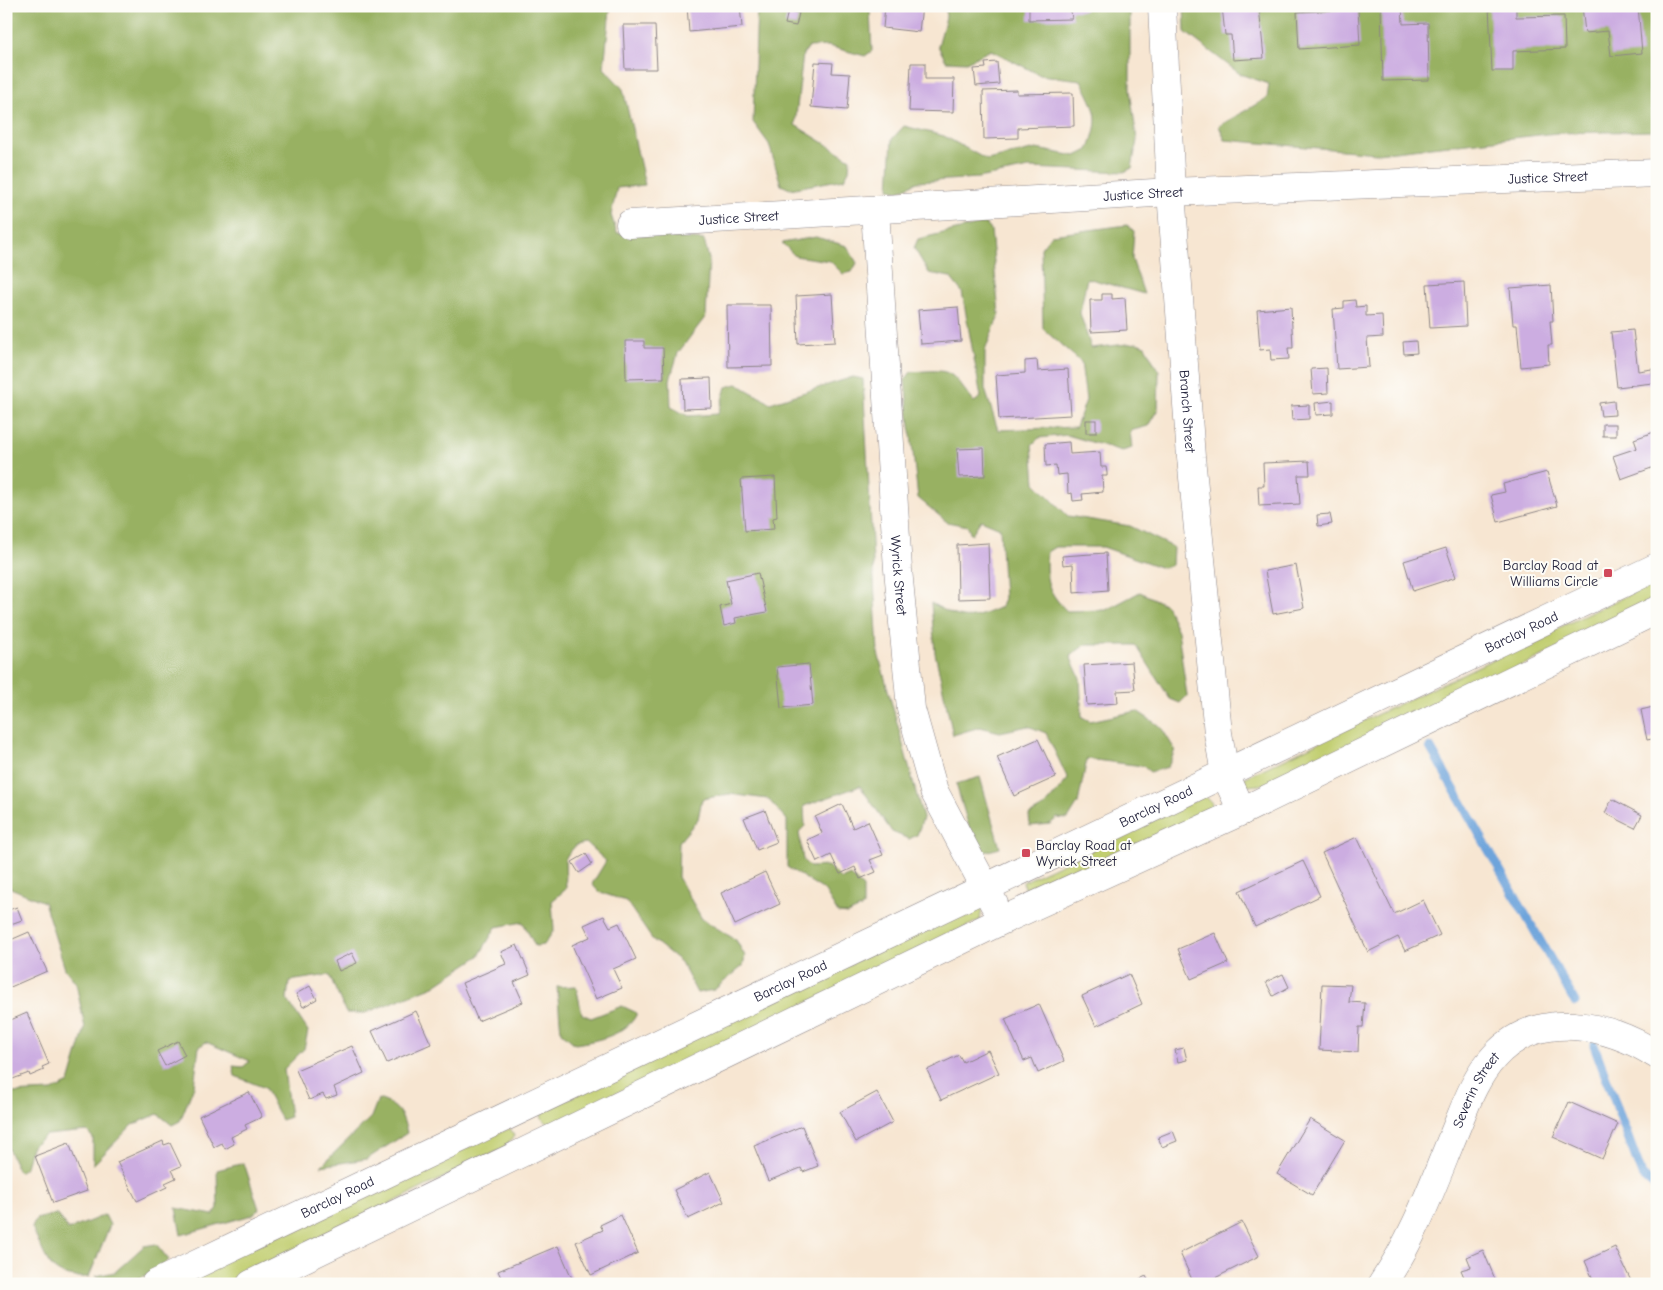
<svg xmlns="http://www.w3.org/2000/svg" width="1663" height="1290" viewBox="0 0 1663 1290" font-family="'Comic Neue',sans-serif">
  <style>
    .green { fill: #c1ce70; stroke: #727856 }
    .forest { fill: #98b162; stroke: #5d6a4e }
    .lines { fill: none; stroke-linecap: round; stroke-linejoin: round }
    .stream { stroke: #6ea4db; stroke-width: 9 }
    .building { fill: #ccade1 }
    .minor-casing { stroke: #8c8486; stroke-width: 29 }
    .minor { stroke: #fff; stroke-width: 28 }
    .poi-dot { fill: #d1495b; stroke: #fdfcf7; stroke-width: 2 }
    .labels { text-anchor: middle; dominant-baseline: central; stroke-width: 4; stroke-linejoin: round; paint-order: stroke }
    .street-label { font-size: 14px; fill: #22223b; stroke: #fdfcf7 }
    .poi-label { font-size: 14px; fill: #22223b; stroke: #fdfcf7; text-anchor: end }
  </style>
  <rect width="100%" height="100%" fill="#fdfcf7"/>
  <filter id="ink" filterUnits="userSpaceOnUse"><feTurbulence type="fractalNoise" baseFrequency=".02" numOctaves="2"/><feDisplacementMap in="SourceGraphic" scale="10" xChannelSelector="R" yChannelSelector="G"/><feConvolveMatrix kernelMatrix="1 2 1 2 8 2 1 2 1" color-interpolation-filters="sRGB"/></filter>
  <filter id="wash" filterUnits="userSpaceOnUse"><feTurbulence type="fractalNoise" baseFrequency=".0096" numOctaves="4" result="noise"/><feDisplacementMap in="SourceGraphic" scale="20" xChannelSelector="R" yChannelSelector="G"/><feGaussianBlur stdDeviation="1.12" result="paint"/><feColorMatrix in="noise" values="0 0 0 0 0 0 0 0 0 0 0 0 0 0 0 0 0 1.4 0 .05"/><feComposite in="paint" operator="in"/></filter>
  <g filter="url(#wash)">
    <rect width="100%" height="100%" fill="#f7e6d2"/>
    <g class="green">
      <path d="M1657,581V602L1270,784L1247,786L1244,778Z"/>
      <path d="M1205,796L1212,803L1209,812L1031,894L1024,888L1023,882Z"/>
      <path d="M978,903L982,908L980,920L550,1125L542,1119L541,1112Z"/>
      <path d="M510,1128L514,1136L504,1148L226,1284H173Z"/>
    </g>
    <g class="forest">
      <path d="M6,6H614L610,10L604,68L623,89L645,185L617,188L611,215L617,233L704,240L709,259L706,316L678,353L670,380L671,407L688,416L718,414L726,387L737,384L770,403L853,377L863,379L878,653L923,818L917,835L909,839L892,832L860,786L804,806L805,826L799,832L803,860L810,867L828,866L841,879L850,875L863,887V907L847,914L838,913L824,890L787,867V820L768,799L729,794L702,799L698,819L679,842L678,877L702,919L736,940L745,956L743,966L714,990L697,993L681,962L652,939L626,901L599,892L592,884L606,861L586,843L576,845L565,858L566,889L552,901L554,930L544,945L535,946L523,922L496,927L479,956L434,986L365,1013H346L329,975L289,981L287,999L308,1031L304,1049L284,1069L290,1117L281,1120L265,1088L235,1076L233,1066L243,1067L250,1061L206,1042L199,1047L194,1086L180,1121L172,1125L158,1114L132,1125L93,1165V1138L87,1131L46,1135L31,1147L26,1167L19,1172L6,1144V1096L10,1093L52,1091L69,1083L85,1028L76,983L65,969L44,902L6,886Z"/>
      <path d="M757,6H873L870,12L872,51L865,56L828,46L809,47L803,54L795,125L850,159L849,170L844,179L790,189L781,185L769,144L753,122Z"/>
      <path d="M945,6H1130V90L1137,140L1132,168L1124,172L1029,168L978,178L917,182L899,191L889,189L892,139L904,126L944,136L987,160L1036,149L1076,156L1088,150C1102,116 1096,111 1081,80L1040,75L991,50L966,62L946,61L938,46L946,17Z"/>
      <path d="M1184,6H1657V129L1652,131L1557,133L1377,153L1225,140L1219,126L1267,98L1269,84L1240,74L1185,32Z"/>
      <path d="M985,223L991,230L999,315L985,350V389L998,430L1076,427L1086,400L1081,362L1043,329L1041,248L1051,235L1127,225L1134,231L1132,259L1144,294L1087,278L1080,313L1091,348L1137,343L1145,346L1159,372L1158,409L1148,426L1130,431L1132,448L1122,451L1067,435L1039,438L1032,445L1035,483L1068,516L1130,526L1173,547L1172,565L1163,568L1103,547H1055L1047,552C1044,579 1048,593 1067,611L1106,610L1140,592L1166,605L1178,631L1187,696L1180,703L1170,699L1136,645H1085L1070,656L1080,678L1082,717L1090,721L1137,711L1161,727L1175,750L1168,767L1150,772L1143,766L1087,759L1078,803L1068,819L1057,818L1050,824L1030,826L1029,815L1045,806L1068,779L1046,733L1028,726L1000,732L980,727L953,735L935,653L931,603C964,621 967,622 1001,607L1004,598L1000,528L981,520L971,535L968,526L947,522L918,498L905,380L911,372C954,369 948,369 974,402L981,397L962,292L950,277L929,273L914,248L918,239Z"/>
      <path d="M816,237L847,246L857,263L852,272L843,274L830,261L795,256L782,243Z"/>
      <path d="M980,777L1000,848L977,854L956,784Z"/>
      <path d="M576,986L582,1014L591,1018L622,1006L637,1013C628,1035 596,1041 575,1044L561,1032L557,987Z"/>
      <path d="M378,1099C398,1105 403,1114 407,1133L367,1159L321,1166L371,1117Z"/>
      <path d="M244,1163L259,1209L252,1215L181,1235L176,1208L213,1215L218,1208L217,1170Z"/>
      <path d="M57,1214L68,1230L105,1215L110,1225L89,1277C47,1279 49,1261 32,1228L36,1219Z"/>
      <path d="M156,1244L169,1260C160,1270 128,1286 114,1284C108,1283 101,1278 96,1276L115,1272L144,1246Z"/>
    </g>
    <g class="lines">
      <g class="stream">
        <path d="M1430,747L1575,1002"/>
        <path d="M1594,1045L1642,1175L1657,1188"/>
      </g>
    </g>
    <g id="blocks">
      <g class="building">
        <path d="M687,6H740L742,27L689,32Z"/>
        <path d="M885,6H922L919,32L883,28Z"/>
        <path d="M1029,6H1085V11H1071L1072,19L1029,20Z"/>
        <path d="M1222,6H1259L1264,58L1233,60L1231,35H1225Z"/>
        <path d="M1338,6H1344V9L1358,8L1360,45L1299,49L1297,12L1338,10Z"/>
        <path d="M1381,6H1402L1403,24L1428,23L1429,80L1383,81Z"/>
        <path d="M1489,6H1516V17L1564,16L1565,49L1513,51V71H1492Z"/>
        <path d="M1582,6H1638L1642,53L1611,56L1608,31L1585,33Z"/>
        <path d="M788,11L799,13L796,26L785,24Z"/>
        <path d="M623,25H655L657,69H625Z"/>
        <path d="M815,62L833,63L832,73L850,74L847,110L811,107Z"/>
        <path d="M997,62L999,84L976,86L974,69L986,68L985,63Z"/>
        <path d="M911,63H925V79H954L953,112L909,111Z"/>
        <path d="M1017,90V94L1073,93L1074,126L1018,128V138L984,139L983,91Z"/>
        <path d="M1464,282L1466,326L1430,328L1427,284Z"/>
        <path d="M1551,285L1553,321H1550L1552,345H1548L1549,364L1521,367L1517,325H1513L1510,288Z"/>
        <path d="M832,294L835,342L798,344L796,296Z"/>
        <path d="M1102,294H1112V299L1125,298L1127,330L1091,332L1090,300H1102Z"/>
        <path d="M1355,300L1356,307L1366,306V316L1382,315L1383,337L1367,338L1369,367L1337,369L1333,309L1344,308V301Z"/>
        <path d="M727,305H771L772,366L728,367Z"/>
        <path d="M958,307L961,341L921,344L918,310Z"/>
        <path d="M1291,307L1293,348H1288L1289,359L1271,360L1270,349L1260,350L1257,310Z"/>
        <path d="M1633,330L1638,371L1652,369L1653,383L1617,387L1611,332Z"/>
        <path d="M625,341H644V348H663L664,378L626,379Z"/>
        <path d="M1416,341L1417,353L1404,354L1403,342Z"/>
        <path d="M1037,360L1038,371L1068,369L1071,415L999,419L996,375L1025,373V361Z"/>
        <path d="M1327,368L1328,393L1313,394L1311,369Z"/>
        <path d="M711,378L712,408L683,409L682,379Z"/>
        <path d="M1333,401V414L1316,415L1315,403Z"/>
        <path d="M1614,401L1615,415L1601,416L1599,403Z"/>
        <path d="M1309,405V419L1292,420L1291,406Z"/>
        <rect x="1086" y="420" width="10" height="13"/>
        <rect x="1603" y="424" width="13" height="12"/>
        <path d="M1657,431V466L1621,479L1613,456L1637,448L1634,439Z"/>
        <path d="M1069,442L1070,454L1100,452L1101,467H1106L1107,473V476H1102L1103,492L1082,494L1083,500L1073,501L1072,493L1068,494L1067,474L1057,475L1056,465L1046,466L1045,444Z"/>
        <path d="M984,448L985,476L959,477L957,449Z"/>
        <path d="M1309,461L1310,475H1298L1300,504L1259,506L1258,486H1264L1263,463Z"/>
        <path d="M1547,472L1557,506L1498,522L1491,495L1505,492L1503,484Z"/>
        <path d="M775,477L777,517L773,518L774,529L745,531L741,479Z"/>
        <path d="M1330,514L1332,524L1318,526L1317,515Z"/>
        <path d="M988,543L990,598L958,599L957,545Z"/>
        <path d="M1446,548L1456,577L1413,591L1404,561Z"/>
        <path d="M1106,553L1108,590L1074,593L1073,564L1063,565L1062,556Z"/>
        <path d="M1296,565L1304,608L1273,614L1265,571Z"/>
        <path d="M758,573L767,612L735,618L736,623L724,626L720,607L731,604L726,580Z"/>
        <path d="M1132,662L1135,690L1117,691L1118,703L1087,705L1084,665Z"/>
        <path d="M809,664L813,705L781,708L777,667Z"/>
        <path d="M1657,706V738L1647,740L1641,710Z"/>
        <path d="M1038,739L1056,777L1014,796L997,757Z"/>
        <path d="M1612,799L1642,815L1635,828L1605,813Z"/>
        <path d="M842,804L853,828L868,821L883,855L870,860L876,872L860,879L855,867L840,874L831,855L817,862L807,840L822,833L815,817Z"/>
        <path d="M765,810L777,842L757,850L744,818Z"/>
        <path d="M1357,837L1394,914L1423,900L1440,935L1405,951L1398,937L1368,952L1322,853Z"/>
        <path d="M586,854L592,864L579,873L572,862Z"/>
        <path d="M1303,861L1320,896L1255,927L1239,891Z"/>
        <path d="M765,872L780,904L735,925L721,893Z"/>
        <path d="M17,907L22,920L8,925L6,911Z"/>
        <path d="M604,916L610,927L619,923L636,959L613,969L622,988L596,999L572,945L590,937L584,925Z"/>
        <path d="M29,932L47,971L6,989V942Z"/>
        <path d="M1215,933L1228,963L1191,979L1178,949Z"/>
        <path d="M517,945L530,975L514,982L523,1002L478,1021L462,983L506,964L501,952Z"/>
        <path d="M352,953L357,963L339,971L335,961Z"/>
        <path d="M1129,974L1142,1004L1096,1026L1082,996Z"/>
        <path d="M1283,974L1289,987L1273,996L1266,982Z"/>
        <path d="M1322,984L1351,985L1349,1002L1365,1003L1363,1027H1359L1358,1052L1319,1050Z"/>
        <path d="M310,986L317,999L303,1007L296,994Z"/>
        <path d="M1039,1004L1064,1061L1038,1073L1032,1058L1024,1061L1005,1019Z"/>
        <path d="M416,1011L431,1044L387,1063L372,1031Z"/>
        <path d="M27,1013L49,1064L42,1067L44,1070L30,1076L29,1073L10,1080L6,1070V1022Z"/>
        <path d="M178,1041L185,1055L165,1066L157,1051Z"/>
        <path d="M352,1046L364,1073L334,1087L337,1095L326,1099L323,1094L309,1100L296,1070Z"/>
        <path d="M1184,1048L1187,1060L1178,1062L1175,1050Z"/>
        <path d="M988,1050L999,1073L941,1100L927,1070L959,1055L963,1062Z"/>
        <path d="M249,1092L262,1117L245,1125L247,1129L231,1137L234,1144L225,1149L222,1143L214,1147L199,1116Z"/>
        <path d="M877,1092L893,1122L856,1142L840,1112Z"/>
        <path d="M1569,1102L1618,1124L1602,1159L1553,1137Z"/>
        <path d="M1310,1119L1345,1140L1312,1195L1277,1174Z"/>
        <path d="M802,1126L818,1166L803,1172L801,1168L768,1181L754,1146Z"/>
        <path d="M1173,1131L1177,1141L1162,1147L1158,1137Z"/>
        <path d="M163,1141L164,1145L170,1143L181,1166L172,1170L176,1178L165,1183L167,1187L137,1201L117,1162Z"/>
        <path d="M69,1143L87,1191L53,1203L35,1156Z"/>
        <path d="M710,1172L724,1202L688,1219L674,1190Z"/>
        <path d="M621,1215L638,1253L591,1275L576,1242L603,1230L600,1225Z"/>
        <path d="M1242,1222L1259,1256L1203,1284H1194L1180,1253Z"/>
        <path d="M558,1246L574,1283L504,1284L498,1271Z"/>
        <path d="M1615,1247L1631,1281L1628,1284H1595L1585,1261Z"/>
        <path d="M1483,1250L1497,1284H1467L1461,1270L1471,1267L1467,1257Z"/>
        <path d="M1146,1276L1150,1284H1130Z"/>
      </g>
    </g>
  </g>
  <g filter="url(#ink)">
    <use href="#blocks" fill-opacity="0" stroke="#8c8486" stroke-width="1"/>
    <g class="lines">
      <defs>
        <g id="minor">
          <path id="s1" d="M1162,6L1171,192L1191,457L1218,733L1225,774L1242,811"/>
          <path id="s2" d="M875,210L898,569L911,709L934,791L994,904"/>
          <path id="s3" d="M630,224L1171,192L1657,173"/>
          <path id="s4" d="M155,1284L1657,567"/>
          <path d="M251,1284L1003,920L1242,811L1657,610"/>
          <path id="s5" d="M1382,1284C1413,1240 1432,1187 1452,1138C1464,1110 1473,1080 1494,1057C1537,1008 1609,1024 1657,1055"/>
        </g>
      </defs>
      <use href="#minor" class="minor-casing"/>
      <use href="#minor" class="minor"/>
    </g>
  </g>
  <g class="poi-dot">
    <rect x="1603" y="568" width="10" height="10" rx="2.5"/>
    <rect x="1021" y="848" width="10" height="10" rx="2.5"/>
  </g>
  <g class="labels">
    <g class="street-label">
      <text stroke="none"><textPath href="#s3" startOffset="919">Justice Street</textPath></text>
      <text stroke="none"><textPath href="#s3" startOffset="514">Justice Street</textPath></text>
      <text stroke="none"><textPath href="#s3" startOffset="109">Justice Street</textPath></text>
      <text stroke="none"><textPath href="#s1" startOffset="406">Branch Street</textPath></text>
      <text stroke="none"><textPath href="#s2" startOffset="366">Wyrick Street</textPath></text>
      <text stroke="none"><textPath href="#s4" startOffset="1514">Barclay Road</textPath></text>
      <text stroke="none"><textPath href="#s4" startOffset="1109">Barclay Road</textPath></text>
      <text stroke="none"><textPath href="#s4" startOffset="704">Barclay Road</textPath></text>
      <text stroke="none"><textPath href="#s5" startOffset="216">Severin Street</textPath></text>
      <text stroke="none"><textPath href="#s4" startOffset="202">Barclay Road</textPath></text>
    </g>
    <g class="poi-label">
      <text x="1598" y="565">Barclay Road at<tspan x="1598" dy="16">Williams Circle</tspan></text>
      <text x="1036" y="845" text-anchor="start">Barclay Road at<tspan x="1036" dy="16">Wyrick Street</tspan></text>
    </g>
  </g>
  <rect width="1663" height="1290" fill="none" stroke="#fdfcf7" stroke-width="25"/>
</svg>
